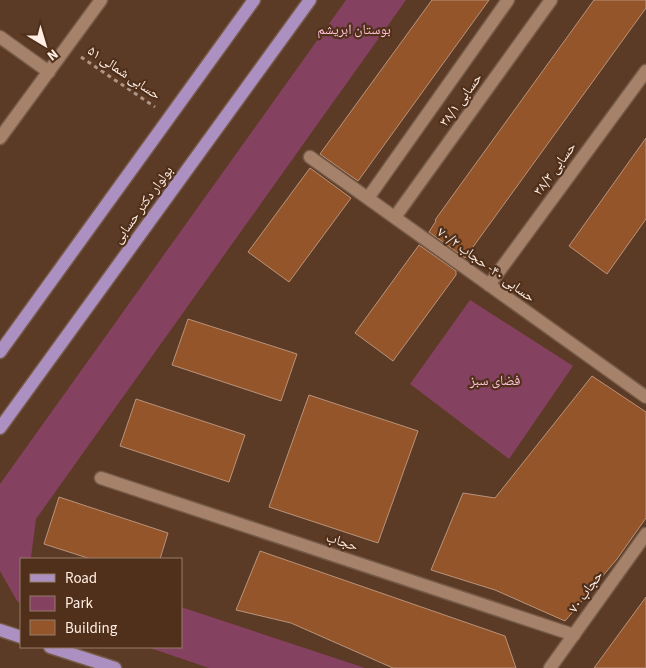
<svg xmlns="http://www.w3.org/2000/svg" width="646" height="668" viewBox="0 0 646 668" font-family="'Source Sans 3','Noto Naskh Arabic',sans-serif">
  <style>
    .green { fill: #854160 }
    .building { fill: #94552a; stroke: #b9937b }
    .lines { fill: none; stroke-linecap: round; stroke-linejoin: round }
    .minor-casing { stroke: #755a48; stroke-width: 15 }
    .major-casing { stroke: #755a48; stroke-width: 15 }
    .path { stroke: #ae9586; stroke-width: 3; stroke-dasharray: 4 4; stroke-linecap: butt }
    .minor { stroke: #a7826a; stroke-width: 12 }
    .major { stroke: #ac90c2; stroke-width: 12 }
    .labels { text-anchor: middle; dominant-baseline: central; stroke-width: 4.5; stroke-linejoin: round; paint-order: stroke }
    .park-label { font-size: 14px; fill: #fec0d8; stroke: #50301b }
    .street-label { font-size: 14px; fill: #ffeee4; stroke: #50301b }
  </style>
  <rect width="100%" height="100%" fill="#5c3b26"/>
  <g class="green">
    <path d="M346,0H406L36,519L31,557L37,559H21V603L17,601L0,571V484Z"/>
    <path d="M470,300L573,366L509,459L410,384Z"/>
    <path d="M181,607L365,668H209L147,647H181Z"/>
  </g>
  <g class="building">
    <path d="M432,0H489L358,181L320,154Z"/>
    <path d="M594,0H646V8L465,258L429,232L436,221L435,220Z"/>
    <path d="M646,138V219L607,274L569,246Z"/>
    <path d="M310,168L351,198L289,282L248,252Z"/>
    <path d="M419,245L456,271V275L393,361L355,333Z"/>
    <path d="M188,319L297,354L281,401L172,365Z"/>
    <path d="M592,376L646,412V518L617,559L565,621L495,590L431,570L463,493L495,498Z"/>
    <path d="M309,395L418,431L378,543L269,507Z"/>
    <path d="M136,399L245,435L229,482L120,446Z"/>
    <path d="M59,497L168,533L160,559H91L44,544Z"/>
    <path d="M260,551L505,636L516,668H393L291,623L236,610Z"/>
    <path d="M646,597V668H594Z"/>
  </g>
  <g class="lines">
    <defs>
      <g id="minor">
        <path d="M0,37L49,72"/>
        <path d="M0,138L101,0"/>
        <path d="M310,157L646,397"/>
        <path d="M368,198L508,0"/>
        <path d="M395,217L551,0"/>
        <path d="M489,285L646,71"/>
        <path d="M101,478L574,635"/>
        <path d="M550,668L646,534"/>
      </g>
      <g id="major">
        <path d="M0,352L254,0"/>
        <path d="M0,428L310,0"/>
        <path d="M0,630L21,637"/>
        <path d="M50,647L115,668"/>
      </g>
    </defs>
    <use href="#minor" class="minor-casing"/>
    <use href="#major" class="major-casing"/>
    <path class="path" d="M81,57L155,107"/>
    <use href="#minor" class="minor"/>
    <use href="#major" class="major"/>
  </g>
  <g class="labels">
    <g class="park-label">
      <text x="354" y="30">بوستان ابریشم</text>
      <text x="495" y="381">فضای سبز</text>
    </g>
    <g class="street-label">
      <text transform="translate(124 73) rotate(34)">حسابی شمالی ۵۱</text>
      <text transform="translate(461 100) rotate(-54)">حسابی ۳۸/۱</text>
      <text transform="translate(555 169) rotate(-54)">حسابی ۳۸/۳</text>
      <text transform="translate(143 205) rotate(-54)">بولوار دکتر حسابی</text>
      <text transform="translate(486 265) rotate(36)">حسابی ۴۰- حجاب ۷۰/۲</text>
      <text transform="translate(342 542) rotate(18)">حجاب</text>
      <text transform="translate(586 592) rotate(-54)">حجاب ۷۰</text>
    </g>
  </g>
  <rect x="20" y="558" width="162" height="90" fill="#50301b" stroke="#967c6b"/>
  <rect x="30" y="574" width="25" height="8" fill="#ac90c2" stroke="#967c6b"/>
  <text x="65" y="583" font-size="15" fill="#ffeee4">Road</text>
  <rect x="30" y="596" width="25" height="15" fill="#854160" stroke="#967c6b"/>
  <text x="65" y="608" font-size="15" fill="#ffeee4">Park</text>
  <rect x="30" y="620" width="25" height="15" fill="#94552a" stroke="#967c6b"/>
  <text x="65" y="633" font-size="15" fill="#ffeee4">Building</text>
  <g transform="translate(45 45) rotate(142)" stroke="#50301b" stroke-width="4" paint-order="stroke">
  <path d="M0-4L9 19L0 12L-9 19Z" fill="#ffeee4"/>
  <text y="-8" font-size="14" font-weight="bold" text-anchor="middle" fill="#ffeee4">N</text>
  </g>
</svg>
